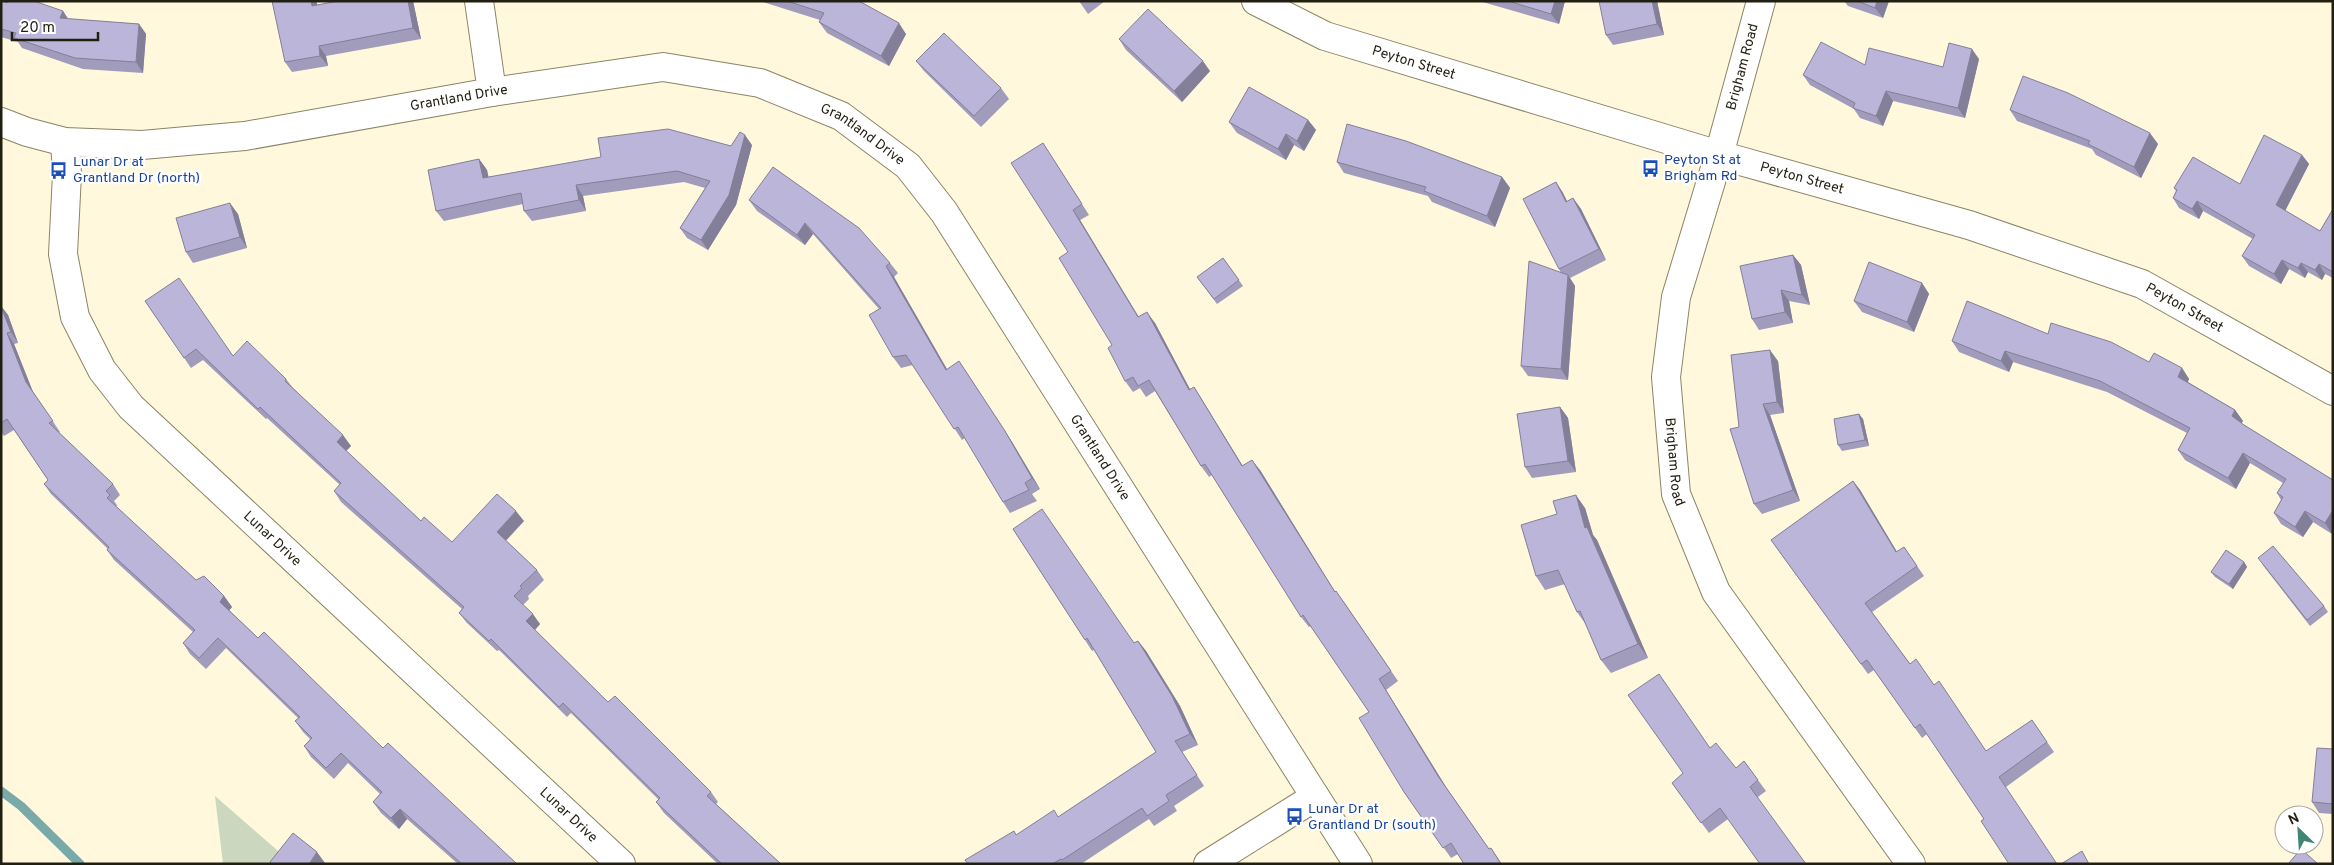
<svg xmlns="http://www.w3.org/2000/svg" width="2334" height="865" viewBox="0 0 2334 865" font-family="Overpass,sans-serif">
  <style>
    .green { fill: #cbd7be }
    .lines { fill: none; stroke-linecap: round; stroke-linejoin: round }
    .stream { stroke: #79a9a9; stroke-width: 9 }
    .minor-casing { stroke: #8b8465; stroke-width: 30 }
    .minor { stroke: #fff; stroke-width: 28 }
    .wall { fill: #a19cbb }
    .shaded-wall { fill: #837f98 }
    .building { fill: #bbb5d9; stroke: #837f98 }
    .labels { text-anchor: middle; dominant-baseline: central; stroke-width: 4.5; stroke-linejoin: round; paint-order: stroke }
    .street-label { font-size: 14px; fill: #211e12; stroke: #fff }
    .transit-label { font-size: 14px; fill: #164399; stroke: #fff; text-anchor: start }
  </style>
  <rect width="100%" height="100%" fill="#fff8dd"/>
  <path class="green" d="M215,796L293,864H223Z"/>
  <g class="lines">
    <path class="stream" d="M1,791L21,806L80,864"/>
    <defs>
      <g id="minor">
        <path d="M479,1L492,92"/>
        <path id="s1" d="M1256,1L1325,36L1719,155L1969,225L2142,284L2333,391"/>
        <path id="s2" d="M1761,1L1719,155L1676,297L1666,377L1676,494L1716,592L1911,864"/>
        <path id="s3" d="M1,122L27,132L65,142L142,145L187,141L245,136L492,92L663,67L760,83L841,116L908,166L944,212L1358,864"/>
        <path id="s4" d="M65,142L67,174L63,254L75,317L102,370L131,407L621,864"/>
        <path d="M1208,864L1315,797"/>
      </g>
    </defs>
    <use href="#minor" class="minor-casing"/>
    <use href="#minor" class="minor"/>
  </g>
  <g class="wall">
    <path d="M1,1L7,3L63,11L68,19L139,24L146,34L143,73L83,69L22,48L18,42L1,37Z"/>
    <path d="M338,1H413L421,39L326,56L328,66L292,72L285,62L317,3V5Z"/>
    <path d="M760,1H859L906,34L889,66L827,33L819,22L820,20Z"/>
    <path d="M1079,1H1105L1088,14Z"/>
    <path d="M1479,1H1565L1559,24Z"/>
    <path d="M1657,1L1664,35L1613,45L1606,35Z"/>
    <path d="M1844,1H1889L1883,18L1848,6Z"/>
    <path d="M1119,39L1210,71L1182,102L1126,50Z"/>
    <path d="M1979,59L1965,118L1893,101L1883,126L1860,118L1854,109L1810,85L1803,75L1865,65L1943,67Z"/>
    <path d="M916,61L1001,88L1009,99L981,127L924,71Z"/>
    <path d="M2010,110L2158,144L2141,178L2096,155L2092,149L2017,121Z"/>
    <path d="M1308,120L1316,130L1304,151L1294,145L1286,160L1237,133L1229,122Z"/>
    <path d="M752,145L736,205L708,250L687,238L680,228L705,188L684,182L583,196L586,211L532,221L524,211L523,204L444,221L436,211L479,159L487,170L488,177Z"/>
    <path d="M1050,154L1089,215L1080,220L1139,317L1155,323L1190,389L1194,387L1201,398L1243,466L1260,470L1335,592L1344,602L1398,681L1386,690L1446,787L1489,849L1491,848L1502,864H1464L1458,854L1451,858L1404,792L1369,712L1311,626L1309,627L1301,617L1212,475L1209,477L1201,466L1155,391L1146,397L1140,388L1133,392L1125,381L1112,345L1068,252Z"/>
    <path d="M2302,155L2309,164L2285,211L2320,231L2333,209V278L2325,274L2322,280L2308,272L2305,278L2289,269L2281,284L2249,266L2242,256L2253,239L2203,211L2199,219L2179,208L2173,198L2176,191L2174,188L2240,184Z"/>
    <path d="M1337,162L1502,177L1510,188L1495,227L1432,202L1428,196L1344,173Z"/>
    <path d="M1556,182L1563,193L1567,202L1573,198L1581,209L1606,260L1570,278L1575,286L1568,380L1528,376L1521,366L1561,273L1559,269Z"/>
    <path d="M749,200L890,263L898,273L894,277L947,369L966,372L1012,442L1040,489L1032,494L1037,501L1010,513L1003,502L965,438L962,440L913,365L901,368L893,357L879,309L813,234L805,245L757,211Z"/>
    <path d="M238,214L247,248L193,263L186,252Z"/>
    <path d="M1793,255L1801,265L1810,305L1789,301L1793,323L1759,330L1752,319Z"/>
    <path d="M1223,258L1243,286L1217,304L1197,277Z"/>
    <path d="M1922,283L1929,294L1914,332L1862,312L1854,301Z"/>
    <path d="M145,301L233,356L286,379L293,388L351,446L346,451L421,521L452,542L524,521L506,541L537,570L544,580L528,596L529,599L523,605L540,624L535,630L608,702L711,792L718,802L716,804L781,864H718L664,813L656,802L659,800L571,713L567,717L499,650L497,651L467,623L459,613L462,609L341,502L334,491L340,485L267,418L266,419L203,360L191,368Z"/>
    <path d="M1,306L8,315L18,343L14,344L33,392L60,432L59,433L113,484L120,495L114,501L117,505L116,507L196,580L224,596L232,607L229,610L258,638L383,748L517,864H458L407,819L399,829L381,813L373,802L380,794L348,763L334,779L311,757L304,746L310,739L303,732L295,721L298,718L226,648L206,669L190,654L183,643L193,632L114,560L107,550L108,549L51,494L44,484L48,480L14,430L4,436L1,432Z"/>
    <path d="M2048,334L2149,362L2182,368L2189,379L2188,382L2235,410L2243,421L2241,423L2333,480L2332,534L2313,522L2303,537L2281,524L2274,513L2281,500L2277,493L2283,483L2250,463L2236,489L2185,460L2178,450L2187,433L2107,392L2013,362L2009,372L1959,352L1952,341Z"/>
    <path d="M1778,361L1784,413L1770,415L1800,501L1762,514L1754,504L1739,427Z"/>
    <path d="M1560,407L1568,418L1576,472L1532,478L1525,467Z"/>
    <path d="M1859,414L1863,419L1869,446L1842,451L1838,445Z"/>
    <path d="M1853,481L1860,490L1897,552L1904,547L1924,576L1872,612L1910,664L1934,685L1986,751L2032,720L2054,752L2006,787L1984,819L1927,734L1922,738L1874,670L1868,674L1771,540Z"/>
    <path d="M1585,508L1593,535L1597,540L1648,658L1611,673L1601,660L1587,626L1577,612L1565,584L1545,590L1536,576Z"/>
    <path d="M1013,529L1134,643L1138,641L1146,651L1180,706L1198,745L1182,752L1204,786L1174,806L1177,811L1154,826L1149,819L1081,864H968L1016,835L1058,817L1156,752L1094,650L1092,651L1085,640Z"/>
    <path d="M2244,562L2247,567L2233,589L2215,577L2211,572Z"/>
    <path d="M2262,564L2324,606L2328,612L2310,626Z"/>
    <path d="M1710,748L1736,768L1744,761L1766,791L1709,833L1672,783L1683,773Z"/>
    <path d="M2333,749V814L2319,813L2312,802Z"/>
  </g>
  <g class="shaded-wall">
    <path d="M311,1H316L317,3L319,17L312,6Z"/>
    <path d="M408,1H413L421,39L413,28Z"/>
    <path d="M1555,1H1565L1559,24L1551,14Z"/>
    <path d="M1652,1H1657L1664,35L1657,24Z"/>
    <path d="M1877,1H1889L1883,18L1875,8Z"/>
    <path d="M63,11L70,22L60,18Z"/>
    <path d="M899,23L906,34L889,66L881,56Z"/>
    <path d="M139,24L146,34L143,73L136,62Z"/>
    <path d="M319,46L326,56L328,66L320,56Z"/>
    <path d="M1972,49L1979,59L1965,118L1958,108Z"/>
    <path d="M1203,61L1210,71L1182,102L1174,91Z"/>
    <path d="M1886,91L1893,101L1883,126L1876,116Z"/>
    <path d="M1308,120L1316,130L1304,151L1297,141Z"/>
    <path d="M2150,133L2158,144L2141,178L2134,167Z"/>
    <path d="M1286,134L1294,145L1286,160L1278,149Z"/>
    <path d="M745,135L752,145L736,205L708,250L701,240Z"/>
    <path d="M2302,155L2309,164L2283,215L2276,205Z"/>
    <path d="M479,159L487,170L491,188L483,178Z"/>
    <path d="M1502,177L1510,188L1495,227L1487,216Z"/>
    <path d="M1556,182L1563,193L1573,213L1566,202Z"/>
    <path d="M576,185L583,196L586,211L579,200Z"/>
    <path d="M1573,198L1581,209L1606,260L1599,249Z"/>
    <path d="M2197,201L2203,211L2199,219L2192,209Z"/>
    <path d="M230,203L238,214L247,248L240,237Z"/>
    <path d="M1073,210L1080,220L1145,328L1138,317Z"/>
    <path d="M805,223L813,234L805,245L797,235Z"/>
    <path d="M1793,255L1801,265L1810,305L1802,295Z"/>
    <path d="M2282,260L2289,269L2281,284L2274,274Z"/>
    <path d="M2301,263L2308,272L2305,278L2298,268Z"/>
    <path d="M2319,264L2325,274L2322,280L2315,270Z"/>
    <path d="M886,266L894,277L953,380L946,370Z"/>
    <path d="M1568,275L1575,286L1568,380L1561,369Z"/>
    <path d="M1922,283L1929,294L1914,332L1907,322Z"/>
    <path d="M1781,290L1789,301L1793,323L1785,312Z"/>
    <path d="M1,306L8,315L18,343L11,332Z"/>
    <path d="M1147,312L1155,323L1196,401L1189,390Z"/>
    <path d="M7,333L14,344L33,392L60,432L26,382Z"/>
    <path d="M1770,350L1778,361L1784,413L1777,402Z"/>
    <path d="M2005,351L2013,362L2009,372L2001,361Z"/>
    <path d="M959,361L1012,442L1040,489L1032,478Z"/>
    <path d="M2182,368L2189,379L2185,387L2178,377Z"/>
    <path d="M1194,387L1201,398L1249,477L1242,466Z"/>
    <path d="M1763,404L1770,415L1800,501L1793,490Z"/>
    <path d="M1560,407L1568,418L1576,472L1568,461Z"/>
    <path d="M2235,410L2243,421L2239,427L2232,416Z"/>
    <path d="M1859,414L1863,419L1869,446L1865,440Z"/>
    <path d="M343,435L351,446L344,453L337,442Z"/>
    <path d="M2243,453L2250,463L2236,489L2228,478Z"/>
    <path d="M1252,460L1260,470L1342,603L1335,592Z"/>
    <path d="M1853,481L1860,490L1903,562L1896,552Z"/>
    <path d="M1576,495L1585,508L1593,535L1597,540L1648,658L1638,644L1585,528Z"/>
    <path d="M2333,510V533L2332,534L2325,523Z"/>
    <path d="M516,511L524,521L504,542L497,532Z"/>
    <path d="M2305,511L2313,522L2303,537L2295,527Z"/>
    <path d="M2244,562L2247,567L2233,589L2229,584Z"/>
    <path d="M224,596L232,607L228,612L220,602Z"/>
    <path d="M533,614L540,624L533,632L526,621Z"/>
    <path d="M1138,641L1146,651L1180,706L1198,745L1190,734Z"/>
    <path d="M1379,679L1386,690L1446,787L1438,776Z"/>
    <path d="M400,809L407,819L399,829L391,818Z"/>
    <path d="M317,852L325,863L324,864H309Z"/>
  </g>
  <g class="building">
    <path d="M1,1H4L7,3L8,1H34L63,11L60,18L139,24L136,62L75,58L14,38L16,33L1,29Z"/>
    <path d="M272,1H311L312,6L338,1H408L413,28L319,46L320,56L285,62Z"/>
    <path d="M787,1H859L899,23L881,56L819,22L824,13Z"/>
    <path d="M1508,1H1555L1551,14Z"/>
    <path d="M1599,1H1652L1657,24L1606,35Z"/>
    <path d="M1857,1H1877L1875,8Z"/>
    <path d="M1148,9L1203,61L1174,91L1119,39Z"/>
    <path d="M944,33L1001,88L974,116L916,61Z"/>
    <path d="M1821,42L1865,65L1869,48L1943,67L1949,43L1972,49L1958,108L1886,91L1876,116L1853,108L1855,103L1803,75Z"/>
    <path d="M2023,76L2068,93L2150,133L2134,167L2088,144L2090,141L2010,110Z"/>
    <path d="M1249,87L1308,120L1297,141L1286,134L1278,149L1229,122Z"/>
    <path d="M1347,124L1406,141L1502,177L1487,216L1424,191L1426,187L1337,162Z"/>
    <path d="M668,129L731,146L740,132L745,135L729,195L701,240L680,228L710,181L677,171L576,185L579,200L524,211L521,193L436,211L428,170L479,159L483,178L601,157L598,138Z"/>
    <path d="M2264,135L2302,155L2276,205L2320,231L2333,209V272L2319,264L2315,270L2301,263L2298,268L2282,260L2274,274L2242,256L2255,235L2197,201L2192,209L2173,198L2177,190L2174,188L2193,157L2240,184Z"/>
    <path d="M1043,143L1082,204L1073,210L1138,317L1147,312L1189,390L1194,387L1242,466L1252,460L1335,592L1336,591L1391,671L1379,679L1438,776L1489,849L1491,848L1501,864H1464L1451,843L1443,848L1404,792L1359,718L1369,712L1303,615L1301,617L1205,464L1201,466L1149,380L1138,386L1133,377L1125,381L1108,348L1112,345L1059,258L1068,252L1011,163Z"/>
    <path d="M773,167L859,228L890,263L886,266L946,370L959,361L1005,431L1032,478L1025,483L1029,490L1003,502L958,427L954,429L906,355L893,357L869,315L881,308L805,223L797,235L749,200Z"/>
    <path d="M1556,182L1566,202L1573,198L1599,249L1559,269L1523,199Z"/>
    <path d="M230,203L240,237L186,252L176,218Z"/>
    <path d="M1793,255L1802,295L1781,290L1785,312L1752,319L1740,266Z"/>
    <path d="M1223,258L1239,280L1214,299L1197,277Z"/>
    <path d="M1529,261L1568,275L1561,369L1521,366Z"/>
    <path d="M1869,262L1922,283L1907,322L1854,301Z"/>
    <path d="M179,278L233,356L247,341L286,379L285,381L343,435L337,442L421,521L424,517L452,542L497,494L516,511L497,532L537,570L520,586L522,588L514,596L533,614L526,621L608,702L615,696L711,792L707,796L781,864H722L656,802L660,798L563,703L559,707L491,639L489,641L459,613L464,607L334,491L341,483L260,407L258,409L196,349L184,358L145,301Z"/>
    <path d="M1967,301L2048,334L2051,323L2111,342L2149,362L2154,353L2182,368L2178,377L2235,410L2232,416L2244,425L2333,480V510L2325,523L2305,511L2295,527L2274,513L2283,497L2277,493L2286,479L2243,453L2228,478L2178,450L2190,428L2100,381L2005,351L2001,361L1952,341Z"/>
    <path d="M1,307L11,332L7,333L26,382L53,421L49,423L113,484L106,491L110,495L107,498L196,580L204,576L224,596L220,602L258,638L264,632L383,748L388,743L517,864H462L400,809L391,818L373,802L382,792L341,753L326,768L304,746L312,738L295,721L300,717L218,638L199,658L183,643L195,630L107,550L109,547L44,484L48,480L7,419L1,423Z"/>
    <path d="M1770,350L1777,402L1763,404L1793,490L1754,504L1730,429L1739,427L1731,355Z"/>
    <path d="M1560,407L1568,461L1525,467L1517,414Z"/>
    <path d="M1859,414L1865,440L1838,445L1834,419Z"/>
    <path d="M1853,481L1896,552L1904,547L1917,566L1865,603L1910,664L1916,659L1934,685L1939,681L1986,751L2032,720L2047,742L1999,777L2057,864H2009L1981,821L1984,819L1920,724L1915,728L1867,660L1861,664L1771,540Z"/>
    <path d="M1576,495L1585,528L1587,527L1638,644L1601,660L1580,611L1577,612L1558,570L1536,576L1521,525L1557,514L1553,501Z"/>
    <path d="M1042,509L1134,643L1138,641L1172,696L1190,734L1175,741L1197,775L1166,795L1169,801L1147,816L1142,808L1062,860L1061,859L1052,864H968L965,860L1014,831L1016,835L1054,810L1058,817L1156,752L1087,638L1085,640L1013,529Z"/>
    <path d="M2273,546L2324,606L2307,620L2258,558Z"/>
    <path d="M2226,550L2244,562L2229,584L2211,572Z"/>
    <path d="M1659,674L1710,748L1716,743L1736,768L1744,761L1758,780L1750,787L1806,864H1760L1720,808L1701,823L1672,783L1683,773L1628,695Z"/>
    <path d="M2317,748L2333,749V804L2312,802Z"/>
    <path d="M293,833L317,852L309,864H272L270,862Z"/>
    <path d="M2301,849L2318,864H2288Z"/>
    <path d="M2082,851L2089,864H2061Z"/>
  </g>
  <defs>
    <symbol id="bus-bare" viewBox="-9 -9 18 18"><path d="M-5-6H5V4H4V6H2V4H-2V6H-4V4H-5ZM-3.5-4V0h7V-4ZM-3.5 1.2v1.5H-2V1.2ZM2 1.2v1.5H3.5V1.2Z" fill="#1a4fb4" stroke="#fff" stroke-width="2.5" paint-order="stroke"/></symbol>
  </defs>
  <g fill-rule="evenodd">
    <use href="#bus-bare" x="1638" y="156" width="25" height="25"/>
    <use href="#bus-bare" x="46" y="158" width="25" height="25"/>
    <use href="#bus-bare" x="1282" y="804" width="25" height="25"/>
  </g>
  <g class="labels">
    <g class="street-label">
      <text stroke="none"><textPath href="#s1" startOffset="170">Peyton Street</textPath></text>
      <text transform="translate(1743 67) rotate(-75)">Brigham Road</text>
      <text stroke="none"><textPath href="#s3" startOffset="465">Grantland Drive</textPath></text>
      <text stroke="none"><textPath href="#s3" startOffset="885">Grantland Drive</textPath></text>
      <text stroke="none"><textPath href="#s1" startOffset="575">Peyton Street</textPath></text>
      <text stroke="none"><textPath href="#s1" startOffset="980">Peyton Street</textPath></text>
      <text stroke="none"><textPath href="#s3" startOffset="1290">Grantland Drive</textPath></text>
      <text stroke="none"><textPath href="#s2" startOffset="474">Brigham Road</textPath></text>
      <text stroke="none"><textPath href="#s4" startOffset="476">Lunar Drive</textPath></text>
      <text stroke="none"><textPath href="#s4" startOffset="881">Lunar Drive</textPath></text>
    </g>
    <g class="transit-label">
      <text x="1664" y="160">Peyton St at<tspan x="1664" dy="16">Brigham Rd</tspan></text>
      <text x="73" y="162">Lunar Dr at<tspan x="73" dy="16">Grantland Dr (north)</tspan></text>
      <text x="1308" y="809">Lunar Dr at<tspan x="1308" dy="16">Grantland Dr (south)</tspan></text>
    </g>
  </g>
  <rect width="2334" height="865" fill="none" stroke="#211e12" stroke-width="5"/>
  <g transform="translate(2299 830) rotate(335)"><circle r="24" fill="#ffffff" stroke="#a6a5a0"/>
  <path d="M0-4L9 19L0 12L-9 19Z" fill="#428476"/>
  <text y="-8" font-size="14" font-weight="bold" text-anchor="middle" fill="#211e12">N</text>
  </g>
  <path d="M12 32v8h86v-8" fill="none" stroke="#211e12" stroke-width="2.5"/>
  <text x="20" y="32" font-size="15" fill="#211e12" stroke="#ffffff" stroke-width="4" paint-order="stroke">20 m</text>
</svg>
